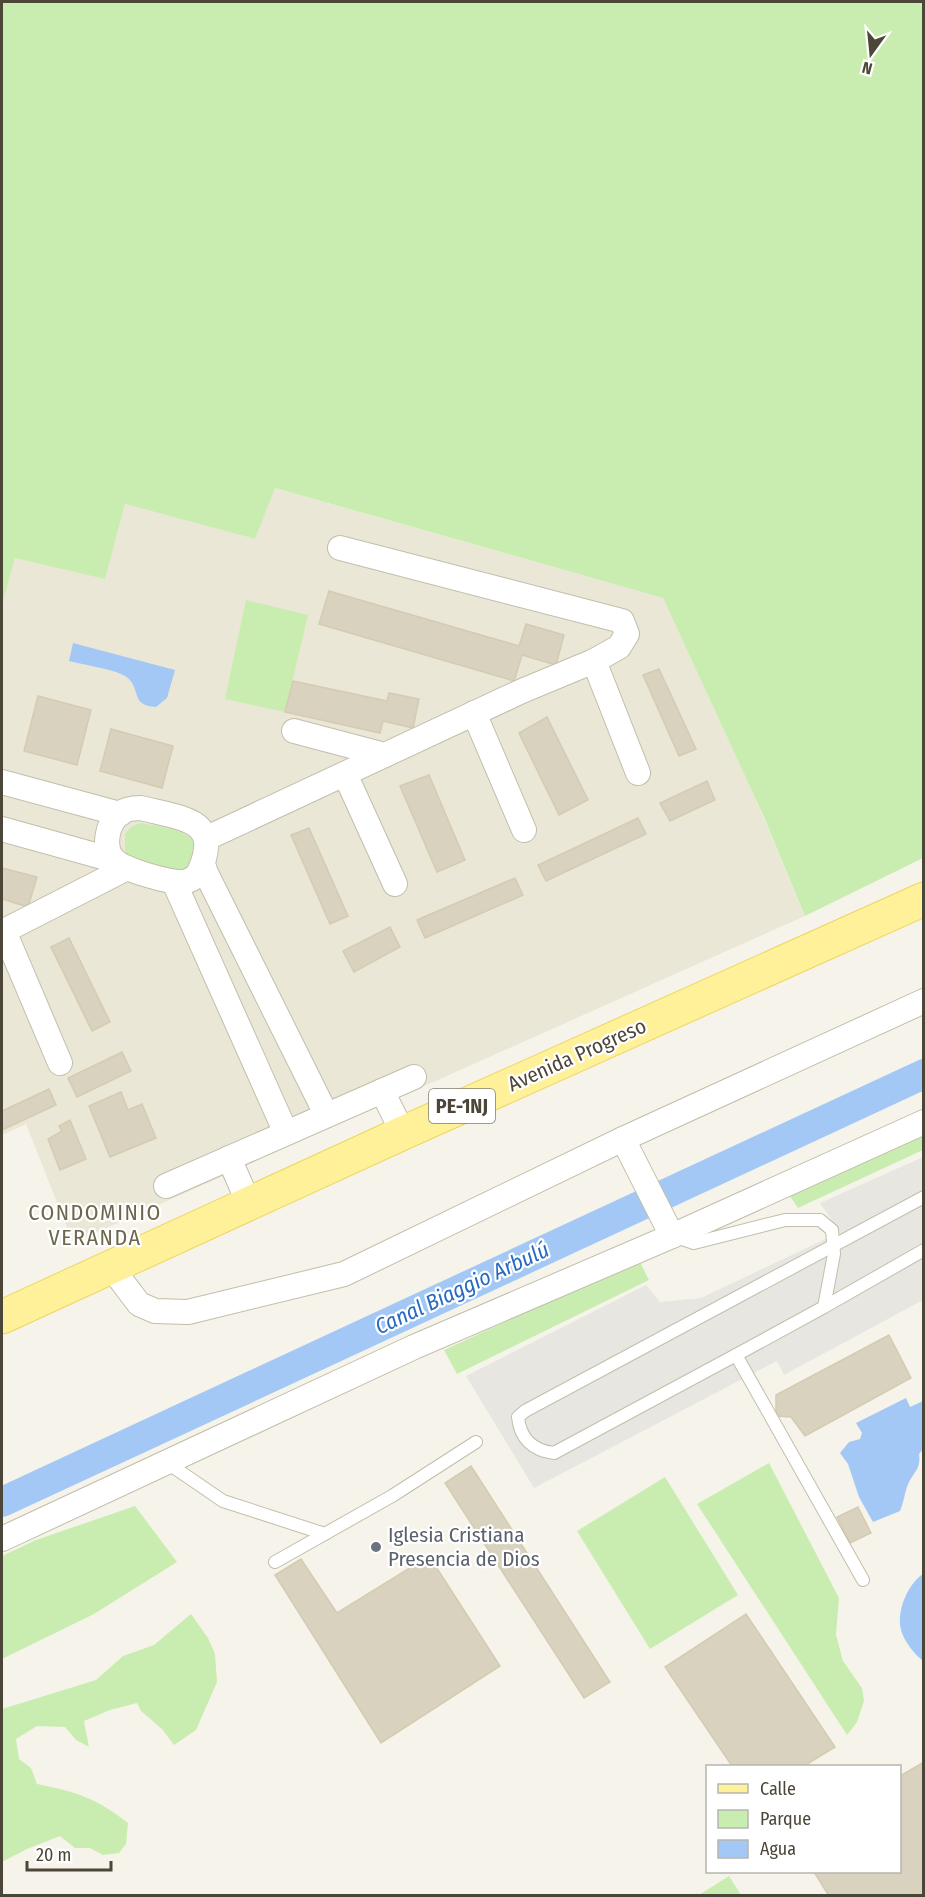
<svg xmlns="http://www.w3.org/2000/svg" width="925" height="1897" viewBox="0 0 925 1897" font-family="'Fira Sans Condensed',sans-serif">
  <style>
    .residential { fill: #eae7d7 }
    .green { fill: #c9edb0 }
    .parking { fill: #e7e6e1 }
    .water { fill: #a3c8f6 }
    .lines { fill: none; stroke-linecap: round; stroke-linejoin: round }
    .canal { stroke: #a3c8f6; stroke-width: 30 }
    .building { fill: #d9d2be; stroke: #d4cbb1; stroke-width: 1.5 }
    .service-casing { stroke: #c2beab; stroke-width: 14 }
    .minor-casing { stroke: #c2beab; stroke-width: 26 }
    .primary-casing { stroke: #edd661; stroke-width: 35 }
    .service { stroke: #fff; stroke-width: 12 }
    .minor { stroke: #fff; stroke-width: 24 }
    .primary { stroke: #fff09a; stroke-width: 33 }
    .worship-dot { fill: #6b7280; stroke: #fff; stroke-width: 2 }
    .labels { text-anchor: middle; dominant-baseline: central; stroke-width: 4.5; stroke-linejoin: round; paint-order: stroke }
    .shield { fill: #fff; stroke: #817e73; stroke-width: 1.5 }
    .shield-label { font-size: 20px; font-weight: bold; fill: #4b4637 }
    .street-label { font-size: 21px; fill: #4b4637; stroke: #fff }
    .worship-label { font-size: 21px; fill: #5b616d; stroke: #fff; text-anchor: start }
    .neighbourhood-label { font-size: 22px; letter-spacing: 1.5px; fill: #6e664d; stroke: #fff }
    .water-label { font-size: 22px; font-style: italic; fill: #276ac0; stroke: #fff }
  </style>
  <rect width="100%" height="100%" fill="#f6f4ea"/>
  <path class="residential" d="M274,488L663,598L756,800L805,916L73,1243L26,1124L2,1135V606L15,558L105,578L125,504L255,539Z"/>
  <g class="green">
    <path d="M2,2H923V858L805,916L763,815L663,598L275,488L255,539L125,504L105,579L15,558L2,606Z"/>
    <path d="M246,600L308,615L285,712L225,699Z"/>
    <path d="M140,823C162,827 190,828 199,850L186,871L174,870L129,858L125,851V834L131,827Z"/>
    <path d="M923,1130V1150L798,1208L787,1192Z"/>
    <path d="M639,1260L649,1280L457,1374L444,1350Z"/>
    <path d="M769,1463L839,1598L836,1635L843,1661L862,1688L864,1701L857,1722L847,1735L697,1504Z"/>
    <path d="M665,1477L738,1595L650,1649L577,1531Z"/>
    <path d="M135,1506L177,1562L94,1614L2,1659V1556L36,1540Z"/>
    <path d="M191,1614L208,1638L215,1654L217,1682L196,1730L174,1745L162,1729L141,1711L137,1703L110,1710L84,1721L89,1747L76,1740L65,1727L37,1726L16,1739L19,1759L31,1768L37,1784C77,1792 96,1798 128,1823L126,1844L119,1853L103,1855L90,1848H75L60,1836L27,1849L2,1862V1709L96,1680L123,1656L154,1645Z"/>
    <path d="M729,1876L741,1895H699Z"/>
  </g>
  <path class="parking" d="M923,1157V1300L784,1375L777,1361L534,1488L466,1376L646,1285L660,1302L701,1298L840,1232L820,1203Z"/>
  <g class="water">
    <path d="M73,643L175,670L167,698L156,707C129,706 142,686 125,676C113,669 84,665 69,661Z"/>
    <path d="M906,1398L910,1407L923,1401V1449L919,1454C921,1468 915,1471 909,1482C905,1490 904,1502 900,1511L873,1522L859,1497L848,1464L840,1453L849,1442L860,1439L862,1433L856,1423Z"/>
    <path d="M923,1574V1661C914,1654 904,1641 901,1630C896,1611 908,1584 923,1574Z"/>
  </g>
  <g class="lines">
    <path class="canal" d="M2,1502L924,1074"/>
  </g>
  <g class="building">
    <path d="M329,591L519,646L526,624L564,635L556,665L522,655L514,681L319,624Z"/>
    <path d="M659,669L696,749L679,756L643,675Z"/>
    <path d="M293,681L387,701L389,693L419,699L413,728L383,721L380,733L285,712Z"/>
    <path d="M38,696L91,710L77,765L24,751Z"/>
    <path d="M547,717L588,800L559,815L519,733Z"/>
    <path d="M111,729L173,746L162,788L100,771Z"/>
    <path d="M429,775L465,860L437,872L400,786Z"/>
    <path d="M707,781L715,800L670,821L660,803Z"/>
    <path d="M638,818L646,834L546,881L538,865Z"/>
    <path d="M309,828L348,916L330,924L291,835Z"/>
    <path d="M2,868L37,877L28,907L2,899Z"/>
    <path d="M515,878L523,895L425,938L417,920Z"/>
    <path d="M390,927L400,947L354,972L343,951Z"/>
    <path d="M69,938L110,1022L92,1031L51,947Z"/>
    <path d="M122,1052L131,1071L77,1097L68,1078Z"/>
    <path d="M49,1089L56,1105L2,1130V1111Z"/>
    <path d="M121,1092L128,1110L142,1104L156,1138L110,1157L89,1106Z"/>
    <path d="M70,1120L86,1159L60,1170L48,1139L62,1131L59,1126Z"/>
    <path d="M889,1335L911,1378L805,1436L791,1417L776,1416V1395Z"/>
    <path d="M471,1466L610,1682L584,1698L445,1483Z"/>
    <path d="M858,1507L871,1533L850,1543L837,1517Z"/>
    <path d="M429,1556L500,1666L381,1743L275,1575L301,1559L337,1613Z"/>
    <path d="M746,1614L835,1747L804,1766H732L665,1667Z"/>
    <path d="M924,1762V1896H829L814,1872H900V1776Z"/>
  </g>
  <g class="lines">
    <defs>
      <g id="service">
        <path d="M673,1236L694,1243L785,1220H820L832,1230L834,1254L824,1307L736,1355L863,1580"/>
        <path d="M824,1307L924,1250"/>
        <path d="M736,1355L554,1453C534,1451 520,1439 518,1417L525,1411L924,1197"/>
        <path d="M166,1462L223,1501L325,1534"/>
        <path d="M275,1562L392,1496L476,1442"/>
      </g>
      <g id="minor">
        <path d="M594,661L638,773"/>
        <path d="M474,713L524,830"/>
        <path d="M294,731L385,755"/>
        <path d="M345,774L395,884"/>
        <path d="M2,782L120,814"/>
        <path d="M141,808C185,819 225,820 197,876C193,878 189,881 184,882C170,883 124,870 114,860C102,848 107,824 119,814C125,809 134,808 141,808Z"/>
        <path d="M2,829L113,860"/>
        <path d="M207,838L522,691L594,661L619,647L627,634L622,621L340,548"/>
        <path d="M203,864L206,873L326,1114"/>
        <path d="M174,882L286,1133"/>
        <path d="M4,931L60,1063"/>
        <path d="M2,932L127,868"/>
        <path d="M382,1091L403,1133"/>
        <path d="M623,1139L672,1236"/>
        <path d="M229,1158L249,1204"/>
        <path d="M166,1186L414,1077"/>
        <path d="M111,1267L139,1304L155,1311L188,1312L344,1274L623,1139L924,1001"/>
        <path d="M2,1539L414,1347L672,1236L924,1122"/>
      </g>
      <path id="primary" d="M2,1317L403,1133L924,899"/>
    </defs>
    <use href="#service" class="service-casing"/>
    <use href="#minor" class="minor-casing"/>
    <use href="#primary" class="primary-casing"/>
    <use href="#service" class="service"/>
    <use href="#minor" class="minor"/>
    <use href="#primary" class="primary"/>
  </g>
  <circle class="worship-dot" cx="376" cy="1547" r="6"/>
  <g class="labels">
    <rect class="shield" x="429" y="1089" width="66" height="34" rx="4.5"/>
    <g class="shield-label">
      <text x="462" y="1106">PE-1NJ</text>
    </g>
    <g class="street-label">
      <text transform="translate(577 1055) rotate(-24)">Avenida Progreso</text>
    </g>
    <g class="worship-label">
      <text x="388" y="1535">Iglesia Cristiana<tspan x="388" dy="24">Presencia de Dios</tspan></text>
    </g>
    <g class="neighbourhood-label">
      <text x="95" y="1212">CONDOMINIO<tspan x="95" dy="25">VERANDA</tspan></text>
    </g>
    <g class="water-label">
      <text transform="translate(462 1288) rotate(-25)">Canal Biaggio Arbulú</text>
    </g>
  </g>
  <rect width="925" height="1897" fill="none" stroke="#4b4637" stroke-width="6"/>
  <rect x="706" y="1765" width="195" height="108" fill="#ffffff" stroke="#b7b5af" stroke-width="1.5"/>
  <rect x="718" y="1784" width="30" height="9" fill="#fff09a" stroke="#b7b5af" stroke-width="1.5"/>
  <text x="760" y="1795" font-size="18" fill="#4b4637">Calle</text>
  <rect x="718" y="1810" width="30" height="18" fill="#c9edb0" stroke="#b7b5af" stroke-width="1.5"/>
  <text x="760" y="1825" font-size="18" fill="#4b4637">Parque</text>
  <rect x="718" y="1840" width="30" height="18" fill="#a3c8f6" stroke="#b7b5af" stroke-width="1.5"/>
  <text x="760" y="1855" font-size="18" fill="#4b4637">Agua</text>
  <g transform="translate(871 54) rotate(195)" stroke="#ffffff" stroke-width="4.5" paint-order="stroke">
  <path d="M0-4.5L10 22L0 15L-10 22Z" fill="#4b4637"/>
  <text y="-9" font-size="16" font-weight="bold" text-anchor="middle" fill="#4b4637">N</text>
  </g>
  <path d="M27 1861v9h84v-9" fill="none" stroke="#4b4637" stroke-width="3"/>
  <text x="36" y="1861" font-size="18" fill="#4b4637" stroke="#ffffff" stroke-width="4.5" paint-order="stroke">20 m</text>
</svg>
